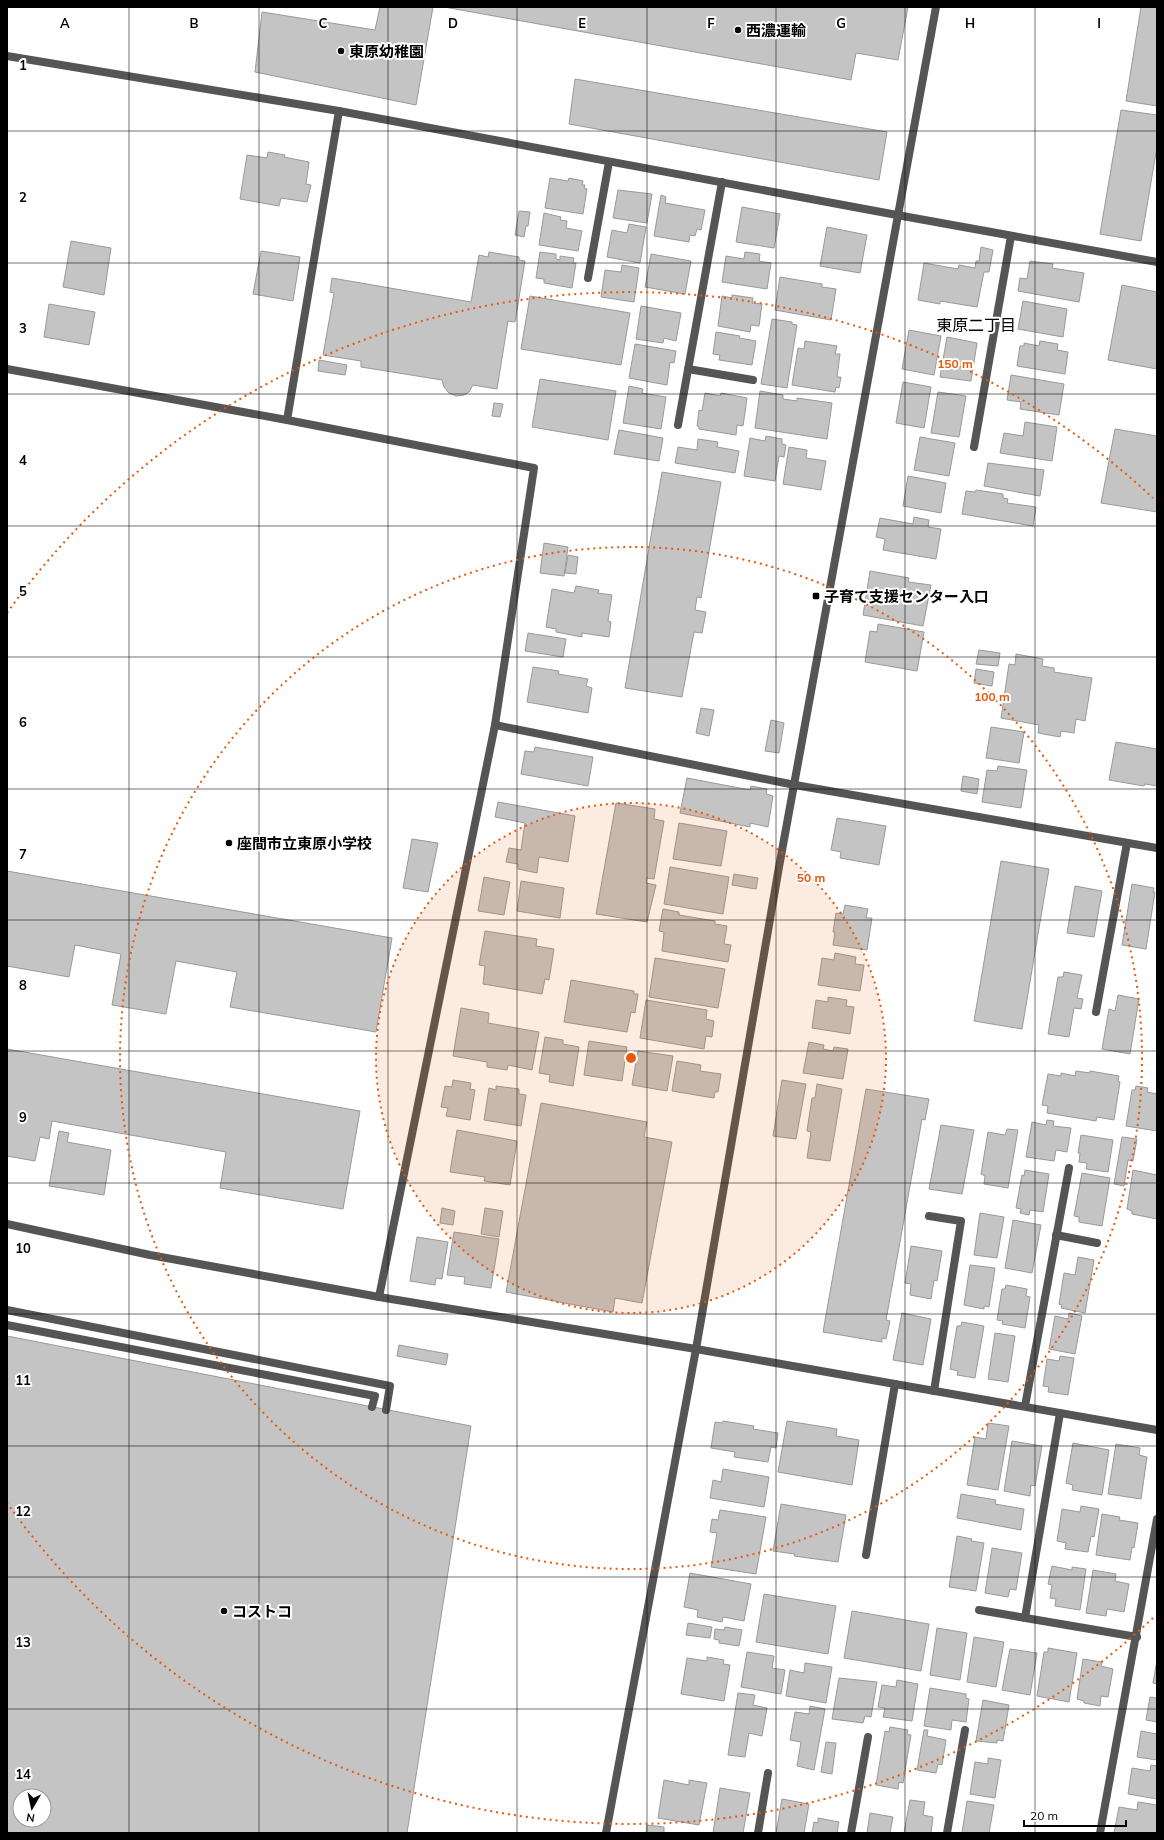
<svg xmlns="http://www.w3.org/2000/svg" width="1164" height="1840" viewBox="0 0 1164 1840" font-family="Mulish,'Noto Sans JP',sans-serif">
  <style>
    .building { fill: #c4c4c4; stroke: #999; fill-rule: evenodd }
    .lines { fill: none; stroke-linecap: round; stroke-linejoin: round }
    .service { stroke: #555; stroke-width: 8 }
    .minor { stroke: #555; stroke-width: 8 }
    .tertiary { stroke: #555; stroke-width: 8 }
    .grid { fill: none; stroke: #000; stroke-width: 1; stroke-opacity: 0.55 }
    .ring { fill: none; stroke: #e8590c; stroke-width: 2; stroke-dasharray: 2 4 }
    .poi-dot { fill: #000; stroke: #fff; stroke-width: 1.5 }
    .labels { text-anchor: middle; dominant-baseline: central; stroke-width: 4; stroke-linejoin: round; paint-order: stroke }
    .poi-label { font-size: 15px; font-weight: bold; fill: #000; stroke: #fff; text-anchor: start }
    .neighbourhood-label { font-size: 16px; fill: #000; stroke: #fff }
    .grid-label { font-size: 13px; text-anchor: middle; font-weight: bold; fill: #000; stroke: #fff; stroke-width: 4; stroke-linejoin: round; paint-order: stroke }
    .centre { fill: #e8590c; stroke: #fff; stroke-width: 2 }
    .ring-label { font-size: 12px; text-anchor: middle; font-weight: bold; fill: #e8590c; stroke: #fff; stroke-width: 4; stroke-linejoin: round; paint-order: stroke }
  </style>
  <rect width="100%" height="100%" fill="#fff"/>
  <g class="building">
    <path d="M380,7H433L416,105L255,72L262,12L375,30Z"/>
    <path d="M444,7H908L898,60L856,53L851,80Z"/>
    <path d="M1141,7H1157V106L1126,101Z"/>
    <path d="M575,79L887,132L879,180L569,124Z"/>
    <path d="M1121,110L1157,115V147L1141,241L1100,234Z"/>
    <path d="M268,152L285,155L284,157L309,162L306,184L311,185L307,202L281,198L279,206L240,199L247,155L267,158Z"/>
    <path d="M550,178L568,181L569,178L583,181L582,185H585L584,188L587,189L583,214L545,208Z"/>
    <path d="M618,190L652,194L647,223L613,218Z"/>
    <path d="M661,195L666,197L665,203L705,210L701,230L697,229L695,236L690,235L689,242L654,236Z"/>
    <path d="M742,207L780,214L774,248L736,242Z"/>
    <path d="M519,211L530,212L528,226H526L524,237L515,235Z"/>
    <path d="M544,213L561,217L560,220L567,221L566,228L582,231L578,251L539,245Z"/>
    <path d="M629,224L646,227L640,263L607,257L612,230L627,233Z"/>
    <path d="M827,227L867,235L860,273L820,266Z"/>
    <path d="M71,241L111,248L104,295L63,287Z"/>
    <path d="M981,247L993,250L989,272H984L977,307L940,301V304L918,300L924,263L958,269L959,265L975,268L976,261H979Z"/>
    <path d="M261,251L300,257L293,301L253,294Z"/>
    <path d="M489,252L519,257V260L525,261L515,322L508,321L497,389L473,385L469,392L464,395L456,396L449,393L444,387L442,380L361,367V361L323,355L334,293L330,292L332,278L471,302L479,255L488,257Z"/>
    <path d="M540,252L556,254V259L560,260V256L574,258L573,263H576L572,288L544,283V279L536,278Z"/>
    <path d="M745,252L760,254L759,261L771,263L767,289L722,282L726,256L744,259Z"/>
    <path d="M651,254L691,261L685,294L645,287Z"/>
    <path d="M1030,261L1053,264L1052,268L1084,273L1079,302L1018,291L1020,278L1027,279Z"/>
    <path d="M622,265L639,268L634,302L601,297L605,270L621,272Z"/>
    <path d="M780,277L822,284V287L836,289L831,320L775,310Z"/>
    <path d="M1122,285L1157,292V369L1108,360Z"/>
    <path d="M732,295L753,298L752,303L762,304L759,326L751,325L750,332L718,326L722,296L732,298Z"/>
    <path d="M530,296L630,313L621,365L521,349Z"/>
    <path d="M1023,301L1067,309L1063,337L1018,329Z"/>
    <path d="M49,304L95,312L89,345L44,337Z"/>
    <path d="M641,306L681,313L676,341L664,338L663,343L636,339Z"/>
    <path d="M772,319L792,322V324L797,325L787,388L761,384Z"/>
    <path d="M909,330L941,336L934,375L902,369Z"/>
    <path d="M716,332L740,336L739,338L756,341L752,365L719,360L720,355L713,354Z"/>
    <path d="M947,337L977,343L971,381L940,377Z"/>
    <path d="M805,341L837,346L835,354H840L837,377H841L839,388L836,387L835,392L792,385L798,348L804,349Z"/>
    <path d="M1040,341L1058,344L1057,350L1068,352L1065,374L1017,366L1020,346H1024V343L1039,346Z"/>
    <path d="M635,344L676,351L674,363L670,362L667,385L629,378Z"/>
    <path d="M319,360L347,365L345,375L318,371Z"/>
    <path d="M1011,375L1064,384L1059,415L1020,409L1021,402L1007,400Z"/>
    <path d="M540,379L616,391L608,440L532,427Z"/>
    <path d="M903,382L931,387L924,428L896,423Z"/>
    <path d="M629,386L643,389L642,393L666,397L661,429L623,423Z"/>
    <path d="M760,391L783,395V399L797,401V398L832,403L827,439L755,428Z"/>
    <path d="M938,392L966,396L959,437L931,433Z"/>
    <path d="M705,393L720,396L721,393L747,398L743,426L737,425L736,435L699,429V427L697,426L699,410L702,411Z"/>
    <path d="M494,403L503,404L500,417L492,416Z"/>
    <path d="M1025,422L1057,427L1052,461L1000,453L1004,433L1023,436Z"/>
    <path d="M1115,429L1157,436V512L1101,503Z"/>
    <path d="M619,430L663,438L659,461L614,454Z"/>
    <path d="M766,436L782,439V444L786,445L784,457L779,456L775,481L744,476L750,438L765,441Z"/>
    <path d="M920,437L955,443L949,476L914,470Z"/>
    <path d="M698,439L718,442L717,447L739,451L735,473L675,463L678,447L697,450Z"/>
    <path d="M789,447L807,450L806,458L826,461L821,490L783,484Z"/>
    <path d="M988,463L1044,470L1040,496L984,486Z"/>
    <path d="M662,472L721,482L701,598L697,597L695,610L706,612L702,633L694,632L682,697L625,688Z"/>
    <path d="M908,476L946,483L941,513L903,506Z"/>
    <path d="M976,490L1003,494V498L1008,499L1007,503L1036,507L1033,526L962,514L966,491L975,492Z"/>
    <path d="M914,517L929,520L928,527L941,529L936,559L883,550L885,539L876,537L880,518L913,524Z"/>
    <path d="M544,543L568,547L564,576L540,573Z"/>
    <path d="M568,555L578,557L576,574L565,573Z"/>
    <path d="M870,571L909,578L908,582L931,585L923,626L863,615Z"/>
    <path d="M576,586L599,590L598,593L612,595L608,621L611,622L609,637L582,633V637L556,632V629L546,627L552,589L574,593Z"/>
    <path d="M878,624L924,632L917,671L865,662L870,631L877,632Z"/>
    <path d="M528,633L566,639L563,657L525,651Z"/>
    <path d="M979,650L1000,653L998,666L976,664Z"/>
    <path d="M1016,654L1043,659L1042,666L1054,668V672L1092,678L1085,721L1076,719L1074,733L1061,731L1060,737L1038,733L1039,725L1001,718L1009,664L1015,665Z"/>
    <path d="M533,667L559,671L558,674L588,679L586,686L592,688L588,713L527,702Z"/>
    <path d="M976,669L994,672L992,686L974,683Z"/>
    <path d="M701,708L714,710L709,736L696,733Z"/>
    <path d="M771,720L784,723L779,753L765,751Z"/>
    <path d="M991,727L1024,732L1019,763L986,758Z"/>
    <path d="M1116,742L1157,749V786L1145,784L1144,786L1109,780Z"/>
    <path d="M535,747L593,757L588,786L521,774L525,751L534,752Z"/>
    <path d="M998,766L1027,770L1021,808L982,802L987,770L997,771Z"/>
    <path d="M963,776L979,779L977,794L961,791Z"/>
    <path d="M687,778L750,790L751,786L767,789L766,794L773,796L768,827L750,823V827L680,813Z"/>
    <path d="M498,802L575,816L568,862L539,857L537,873L518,869V864L506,862L509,848L521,850L525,823L495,817Z"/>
    <path d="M616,803L655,809L654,819L664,821L654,879L647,878L646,883L656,885L647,922L596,914Z"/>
    <path d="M837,818L886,826L879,865L840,858L841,852L831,850Z"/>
    <path d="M679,823L727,831L721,866L673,859Z"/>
    <path d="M412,839L438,843L428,892L403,888Z"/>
    <path d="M1001,861L1049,869L1022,1029L974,1021Z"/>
    <path d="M670,867L729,877L723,914L664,904Z"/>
    <path d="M7,871L392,938L376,1032L230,1007L237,972L176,961L166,1014L112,1005L121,954L75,945L69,977L7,966Z"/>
    <path d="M734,874L758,878L756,889L732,885Z"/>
    <path d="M484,877L510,882L504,915L478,911Z"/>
    <path d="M521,881L564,888L560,918L517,911Z"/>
    <path d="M1132,884L1154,888L1153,892H1155L1146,949L1122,945Z"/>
    <path d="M1075,886L1102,891L1094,937L1067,933Z"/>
    <path d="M845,905L868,909L866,918H872L867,950L833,945L835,932H833L836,913L843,914Z"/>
    <path d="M663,909L679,912V915L715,921V924L727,926L724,944L731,945L728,962L662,951L664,932L659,931Z"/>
    <path d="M485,931L537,939L536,946L554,949L549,980L545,979L542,994L483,984L485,966L479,965Z"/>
    <path d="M835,953L856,957L855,964L864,965L860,991L818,985L822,958L834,960Z"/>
    <path d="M655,958L725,969L718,1008L649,997Z"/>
    <path d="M1064,972L1082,975L1077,998L1083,999L1081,1009L1074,1008L1069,1037L1048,1034L1058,977H1063Z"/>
    <path d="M571,980L634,991V994H638L635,1013L631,1012L627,1032L564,1022Z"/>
    <path d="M1118,995L1139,999L1130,1054L1102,1049L1109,1009L1115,1011Z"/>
    <path d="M828,997L847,1000L846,1006L854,1007L850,1034L812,1028L816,1000L828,1002Z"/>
    <path d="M646,1000L707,1010L706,1019L714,1021L712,1037L706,1036L704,1049L640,1038Z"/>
    <path d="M461,1008L489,1013L488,1023L539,1032L532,1070L508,1065L507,1070L487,1067V1062L453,1056Z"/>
    <path d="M545,1037L563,1040V1044L579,1047L573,1086L549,1082L550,1075L539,1073Z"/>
    <path d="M589,1041L627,1047L622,1081L584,1075Z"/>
    <path d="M809,1042L824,1045L823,1049L833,1051L834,1047L848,1049L843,1079L803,1073Z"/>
    <path d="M7,1049L360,1111L343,1209L220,1188L226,1152L52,1121L49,1139L40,1137L35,1161L7,1156Z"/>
    <path d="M638,1051L673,1056L667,1091L632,1085Z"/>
    <path d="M677,1061L701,1065L700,1071L721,1074L718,1092H715L714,1098L672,1091Z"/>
    <path d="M1076,1071L1090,1073V1071L1119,1076L1118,1081L1120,1082L1114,1120L1097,1117L1096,1121L1047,1113L1048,1106L1042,1105L1048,1074L1061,1076V1073L1075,1076Z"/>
    <path d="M453,1080L471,1083L470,1089L475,1090L470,1120L446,1116L448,1108L441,1107L445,1086L452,1087Z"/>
    <path d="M782,1080L806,1084L796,1139L773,1136Z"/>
    <path d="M817,1084L842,1089L830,1161L807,1158L811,1132L807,1131L812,1098H815Z"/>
    <path d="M496,1086L519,1089V1094L526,1095L521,1126L484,1120L489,1088L496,1090Z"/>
    <path d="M1136,1086L1148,1088L1147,1092L1157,1094V1131L1126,1126L1132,1090H1135Z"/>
    <path d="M866,1089L929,1099L925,1120L922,1119L886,1320L890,1321L886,1339L882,1338V1342L823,1332Z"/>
    <path d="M541,1103L647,1122L644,1137L672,1142L642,1303L615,1298L613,1312L506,1292Z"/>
    <path d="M1047,1120L1054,1121L1053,1126L1071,1128L1067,1152L1056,1150L1054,1161L1026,1157L1032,1122L1046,1125Z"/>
    <path d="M941,1125L974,1130L962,1194L929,1189Z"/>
    <path d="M1007,1129L1018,1130L1008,1188L984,1184L985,1176L981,1174L988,1132L1005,1135Z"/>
    <path d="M457,1130L517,1141L510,1185L484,1181L485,1177L450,1172Z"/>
    <path d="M59,1131L69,1133L67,1142L111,1150L104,1195L49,1186Z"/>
    <path d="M1081,1135L1113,1140L1108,1172L1086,1169L1087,1163L1079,1162L1080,1153H1078Z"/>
    <path d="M1122,1137L1137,1139L1133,1161L1128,1160L1124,1186L1114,1184Z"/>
    <path d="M1025,1170L1049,1174L1043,1212L1030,1210L1029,1215L1020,1213L1021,1209L1016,1208L1022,1175L1024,1176Z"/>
    <path d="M1133,1170L1157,1175V1219L1132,1214V1211L1127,1209Z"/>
    <path d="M1082,1173L1110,1178L1102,1226L1079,1222V1217L1074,1216Z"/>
    <path d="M442,1208L455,1211L453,1225L440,1223Z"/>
    <path d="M485,1208L503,1211L499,1237L481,1234Z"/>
    <path d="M980,1213L1004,1217L997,1258L974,1255Z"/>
    <path d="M1013,1220L1041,1225L1032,1273L1005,1268Z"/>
    <path d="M454,1232L499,1239L491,1288L464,1284L465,1277L447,1275Z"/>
    <path d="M417,1237L448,1242L442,1279L436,1278L435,1285L410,1281Z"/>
    <path d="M911,1246L942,1251L937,1281L934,1280L931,1299L910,1295L911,1284L905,1283Z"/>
    <path d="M1078,1257L1094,1260L1085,1313L1061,1308L1062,1305L1059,1304L1064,1273L1075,1275Z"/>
    <path d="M970,1265L995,1268L989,1307L984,1306V1309L964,1305Z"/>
    <path d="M1006,1285L1027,1289L1026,1296L1030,1297L1025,1328L1002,1324L1003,1321L997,1320L1002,1289H1005Z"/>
    <path d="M902,1313L931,1319L923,1365L893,1360Z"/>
    <path d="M1069,1313L1082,1316L1075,1354L1049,1349L1055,1316L1068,1319Z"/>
    <path d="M962,1322L984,1326L975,1378L957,1375L958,1371L950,1369L957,1326H961Z"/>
    <path d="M995,1333L1015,1336L1008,1382L988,1379Z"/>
    <path d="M7,1336L471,1426L407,1833H7ZM20,1796H44V1820H20Z"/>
    <path d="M399,1345L448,1354L446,1365L397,1356Z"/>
    <path d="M1060,1356L1074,1358L1068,1395L1048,1392L1049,1387L1043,1386L1047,1359L1059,1361Z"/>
    <path d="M723,1421L754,1426L753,1429L778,1433L776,1448L771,1447L768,1462L734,1457L735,1452L711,1448L715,1422L722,1423Z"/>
    <path d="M787,1421L837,1429L836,1436L859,1440L852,1485L778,1472Z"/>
    <path d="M988,1423L1009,1426L998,1490L967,1485L975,1437L986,1439Z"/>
    <path d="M1012,1441L1042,1446L1035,1486L1031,1485L1030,1496L1004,1491Z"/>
    <path d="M1073,1443L1109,1450L1102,1495L1072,1490L1073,1485L1066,1483Z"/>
    <path d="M1116,1444L1140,1448L1139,1455L1147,1457L1141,1499L1108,1494Z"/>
    <path d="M723,1469L769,1477L764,1507L710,1498L713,1480L721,1482Z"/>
    <path d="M961,1494L996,1500L995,1504L1024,1509L1021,1530L957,1518Z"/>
    <path d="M781,1504L846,1515L838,1562L794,1556L795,1554L773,1551Z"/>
    <path d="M1081,1506L1099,1509L1094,1537L1091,1536L1088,1552L1065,1549L1066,1543L1057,1541L1062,1509L1080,1512Z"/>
    <path d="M720,1510L766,1517L756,1574L711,1567L717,1533L710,1532L712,1519L718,1520Z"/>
    <path d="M1102,1514L1120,1517L1119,1520L1138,1523L1134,1548L1132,1547L1130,1560L1096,1555Z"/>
    <path d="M957,1536L972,1539L971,1541L984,1543L976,1591L949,1587Z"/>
    <path d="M992,1548L1022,1553L1016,1590L1010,1589L1008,1597L985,1593Z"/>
    <path d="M1052,1566L1072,1570V1567L1086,1569L1080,1610L1055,1606L1056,1599L1050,1598L1052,1585L1048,1584Z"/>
    <path d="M1093,1570L1116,1574L1115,1581L1129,1584L1124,1612L1107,1609L1106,1616L1086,1613Z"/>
    <path d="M690,1573L751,1584L744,1621L723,1617L722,1622L697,1617L698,1610L684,1607Z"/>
    <path d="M764,1594L836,1606L828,1654L756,1642Z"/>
    <path d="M852,1611L929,1624L921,1671L844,1658Z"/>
    <path d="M688,1623L712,1627L710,1638L686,1635Z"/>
    <path d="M725,1627L742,1630L739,1646L719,1643V1640L714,1639L715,1629L724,1630Z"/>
    <path d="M937,1628L967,1633L960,1680L930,1675Z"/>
    <path d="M974,1637L1004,1642L996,1687L967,1682Z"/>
    <path d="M1048,1648L1077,1653L1069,1702L1037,1696L1044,1652H1048Z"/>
    <path d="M1010,1649L1037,1653L1030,1695L1002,1690Z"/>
    <path d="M747,1652L774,1656L772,1668L785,1670L781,1694L741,1687Z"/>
    <path d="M707,1657L724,1660L723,1664L730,1665L724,1701L681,1694L687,1658L707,1661Z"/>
    <path d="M1083,1659L1102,1662L1101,1666L1113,1669L1108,1697L1101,1696L1100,1706L1084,1703V1701L1077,1699Z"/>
    <path d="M1157,1660V1684L1153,1683Z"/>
    <path d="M805,1663L832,1667L826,1703L786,1696L790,1670L804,1673Z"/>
    <path d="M839,1678L877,1682L871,1717L865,1716L863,1723L832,1719Z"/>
    <path d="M897,1680L918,1684L912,1721L883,1717L885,1708L878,1707L882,1685L896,1687Z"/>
    <path d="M930,1688L966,1694V1698L969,1699L966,1722L952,1720L951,1730L924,1726Z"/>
    <path d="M738,1693L755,1695L753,1705L767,1708L762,1736L749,1733L745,1757L728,1755Z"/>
    <path d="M1150,1697L1157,1698V1722L1146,1720Z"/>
    <path d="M983,1700L1009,1705L1003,1741L997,1740V1743L976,1741Z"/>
    <path d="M810,1706L825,1709L814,1770L797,1766L801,1742L790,1740L795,1712L809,1714Z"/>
    <path d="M890,1727L908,1730L907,1734L911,1735L903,1783L899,1782L898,1789L876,1785L885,1731L889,1732Z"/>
    <path d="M924,1730H928L927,1736L946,1740L942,1765L938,1764L936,1773L917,1770Z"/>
    <path d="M1141,1731L1157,1734V1760L1137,1757Z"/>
    <path d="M826,1742L836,1743L832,1774L821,1772Z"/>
    <path d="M988,1758L1001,1760L995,1798L970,1794L975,1762L988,1764Z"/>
    <path d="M1151,1765L1157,1766V1799L1128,1794L1132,1768L1150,1771Z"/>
    <path d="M664,1780L689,1785V1780L707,1783L699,1825L658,1818Z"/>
    <path d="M720,1788L750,1793L743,1833H713Z"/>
    <path d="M782,1799L809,1804L804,1833H776Z"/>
    <path d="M910,1800L925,1802L923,1815L933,1817L931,1833H904Z"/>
    <path d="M967,1801L994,1805L989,1833H962Z"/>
    <path d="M1138,1802L1157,1805V1833H1114L1119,1807L1137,1810Z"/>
    <path d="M870,1813L893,1817L890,1833H867Z"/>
    <path d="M818,1818L839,1822L837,1833H812L814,1822L818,1823Z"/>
    <path d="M647,1825L664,1827V1833H646Z"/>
  </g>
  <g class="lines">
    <g class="service">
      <path d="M588,278L609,162"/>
      <path d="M688,369L753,380"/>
      <path d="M678,425L722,182"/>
      <path d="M974,447L1011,236"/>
      <path d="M1096,1012L1127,843"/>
      <path d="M929,1216L961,1221L934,1391"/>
      <path d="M1056,1235L1097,1243"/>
      <path d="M7,1310L390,1386L386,1410"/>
      <path d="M7,1325L375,1396L372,1407"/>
      <path d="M1025,1406L1069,1168"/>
      <path d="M866,1555L895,1384"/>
      <path d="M979,1610L1137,1637"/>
      <path d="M1025,1618L1060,1413"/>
      <path d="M758,1833L768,1773"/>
      <path d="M851,1833L868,1737"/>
      <path d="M947,1833L965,1730"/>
      <path d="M1100,1833L1157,1519"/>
    </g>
    <g class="minor">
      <path d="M7,56L339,111L897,215L1157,262"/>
      <path d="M7,369L287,420L534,468L495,725L379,1297"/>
      <path d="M287,420L339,111"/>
      <path d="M495,725L795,785L1157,848"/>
      <path d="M7,1224L150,1255L379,1297L696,1349L1157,1430"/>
    </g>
    <path class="tertiary" d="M606,1833L696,1349L779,867L936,7"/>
  </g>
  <path class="grid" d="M129,7V1833M259,7V1833M388,7V1833M517,7V1833M647,7V1833M776,7V1833M905,7V1833M1035,7V1833M7,131H1157M7,263H1157M7,394H1157M7,526H1157M7,657H1157M7,789H1157M7,920H1157M7,1051H1157M7,1183H1157M7,1314H1157M7,1446H1157M7,1577H1157M7,1709H1157"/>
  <circle cx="631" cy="1058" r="255" fill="#e8590c" fill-opacity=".12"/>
  <g class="ring">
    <circle cx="631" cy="1058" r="255"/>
    <circle cx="631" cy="1058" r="511"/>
    <path d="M1153 1618A766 766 0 0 1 7 1503M7 613A766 766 0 0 1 1153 498"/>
  </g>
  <g class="poi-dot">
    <circle cx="738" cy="30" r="4"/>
    <circle cx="341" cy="51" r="4"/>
    <rect x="812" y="592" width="8" height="8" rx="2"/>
    <circle cx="229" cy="843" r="4"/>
    <circle cx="224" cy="1611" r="4"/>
  </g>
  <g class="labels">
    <g class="poi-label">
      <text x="746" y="30">西濃運輸</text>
      <text x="349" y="51">東原幼稚園</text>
      <text x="824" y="596">子育て支援センター入口</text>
      <text x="237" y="843">座間市立東原小学校</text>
      <text x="232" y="1611">コストコ</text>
    </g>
    <g class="neighbourhood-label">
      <text x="976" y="325">東原二丁目</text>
    </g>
  </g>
  <g class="grid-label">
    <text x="65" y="28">A</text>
    <text x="194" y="28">B</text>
    <text x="323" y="28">C</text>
    <text x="453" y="28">D</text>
    <text x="582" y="28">E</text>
    <text x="711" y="28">F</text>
    <text x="841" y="28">G</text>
    <text x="970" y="28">H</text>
    <text x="1099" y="28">I</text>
    <text x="23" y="70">1</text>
    <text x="23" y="202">2</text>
    <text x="23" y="333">3</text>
    <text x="23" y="465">4</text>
    <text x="23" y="596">5</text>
    <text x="23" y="727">6</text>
    <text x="23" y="859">7</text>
    <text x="23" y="990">8</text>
    <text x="23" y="1122">9</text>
    <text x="23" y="1253">10</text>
    <text x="23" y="1385">11</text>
    <text x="23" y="1516">12</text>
    <text x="23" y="1647">13</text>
    <text x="23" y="1779">14</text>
  </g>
  <circle cx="631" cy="1058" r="6" class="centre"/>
  <g class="ring-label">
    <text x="955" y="368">150 m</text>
    <text x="992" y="701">100 m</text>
    <text x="811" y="882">50 m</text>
  </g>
  <rect width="1164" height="1840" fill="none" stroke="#000000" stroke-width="16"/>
  <g transform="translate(32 1808) rotate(189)"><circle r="19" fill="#ffffff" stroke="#999999"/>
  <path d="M0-3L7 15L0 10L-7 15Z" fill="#000000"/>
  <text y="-6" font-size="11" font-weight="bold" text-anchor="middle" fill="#000000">N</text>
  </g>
  <path d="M1024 1820v6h102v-6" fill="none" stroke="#000000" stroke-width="2"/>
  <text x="1030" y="1820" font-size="12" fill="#000000" stroke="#ffffff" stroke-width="3" paint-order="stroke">20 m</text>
</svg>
